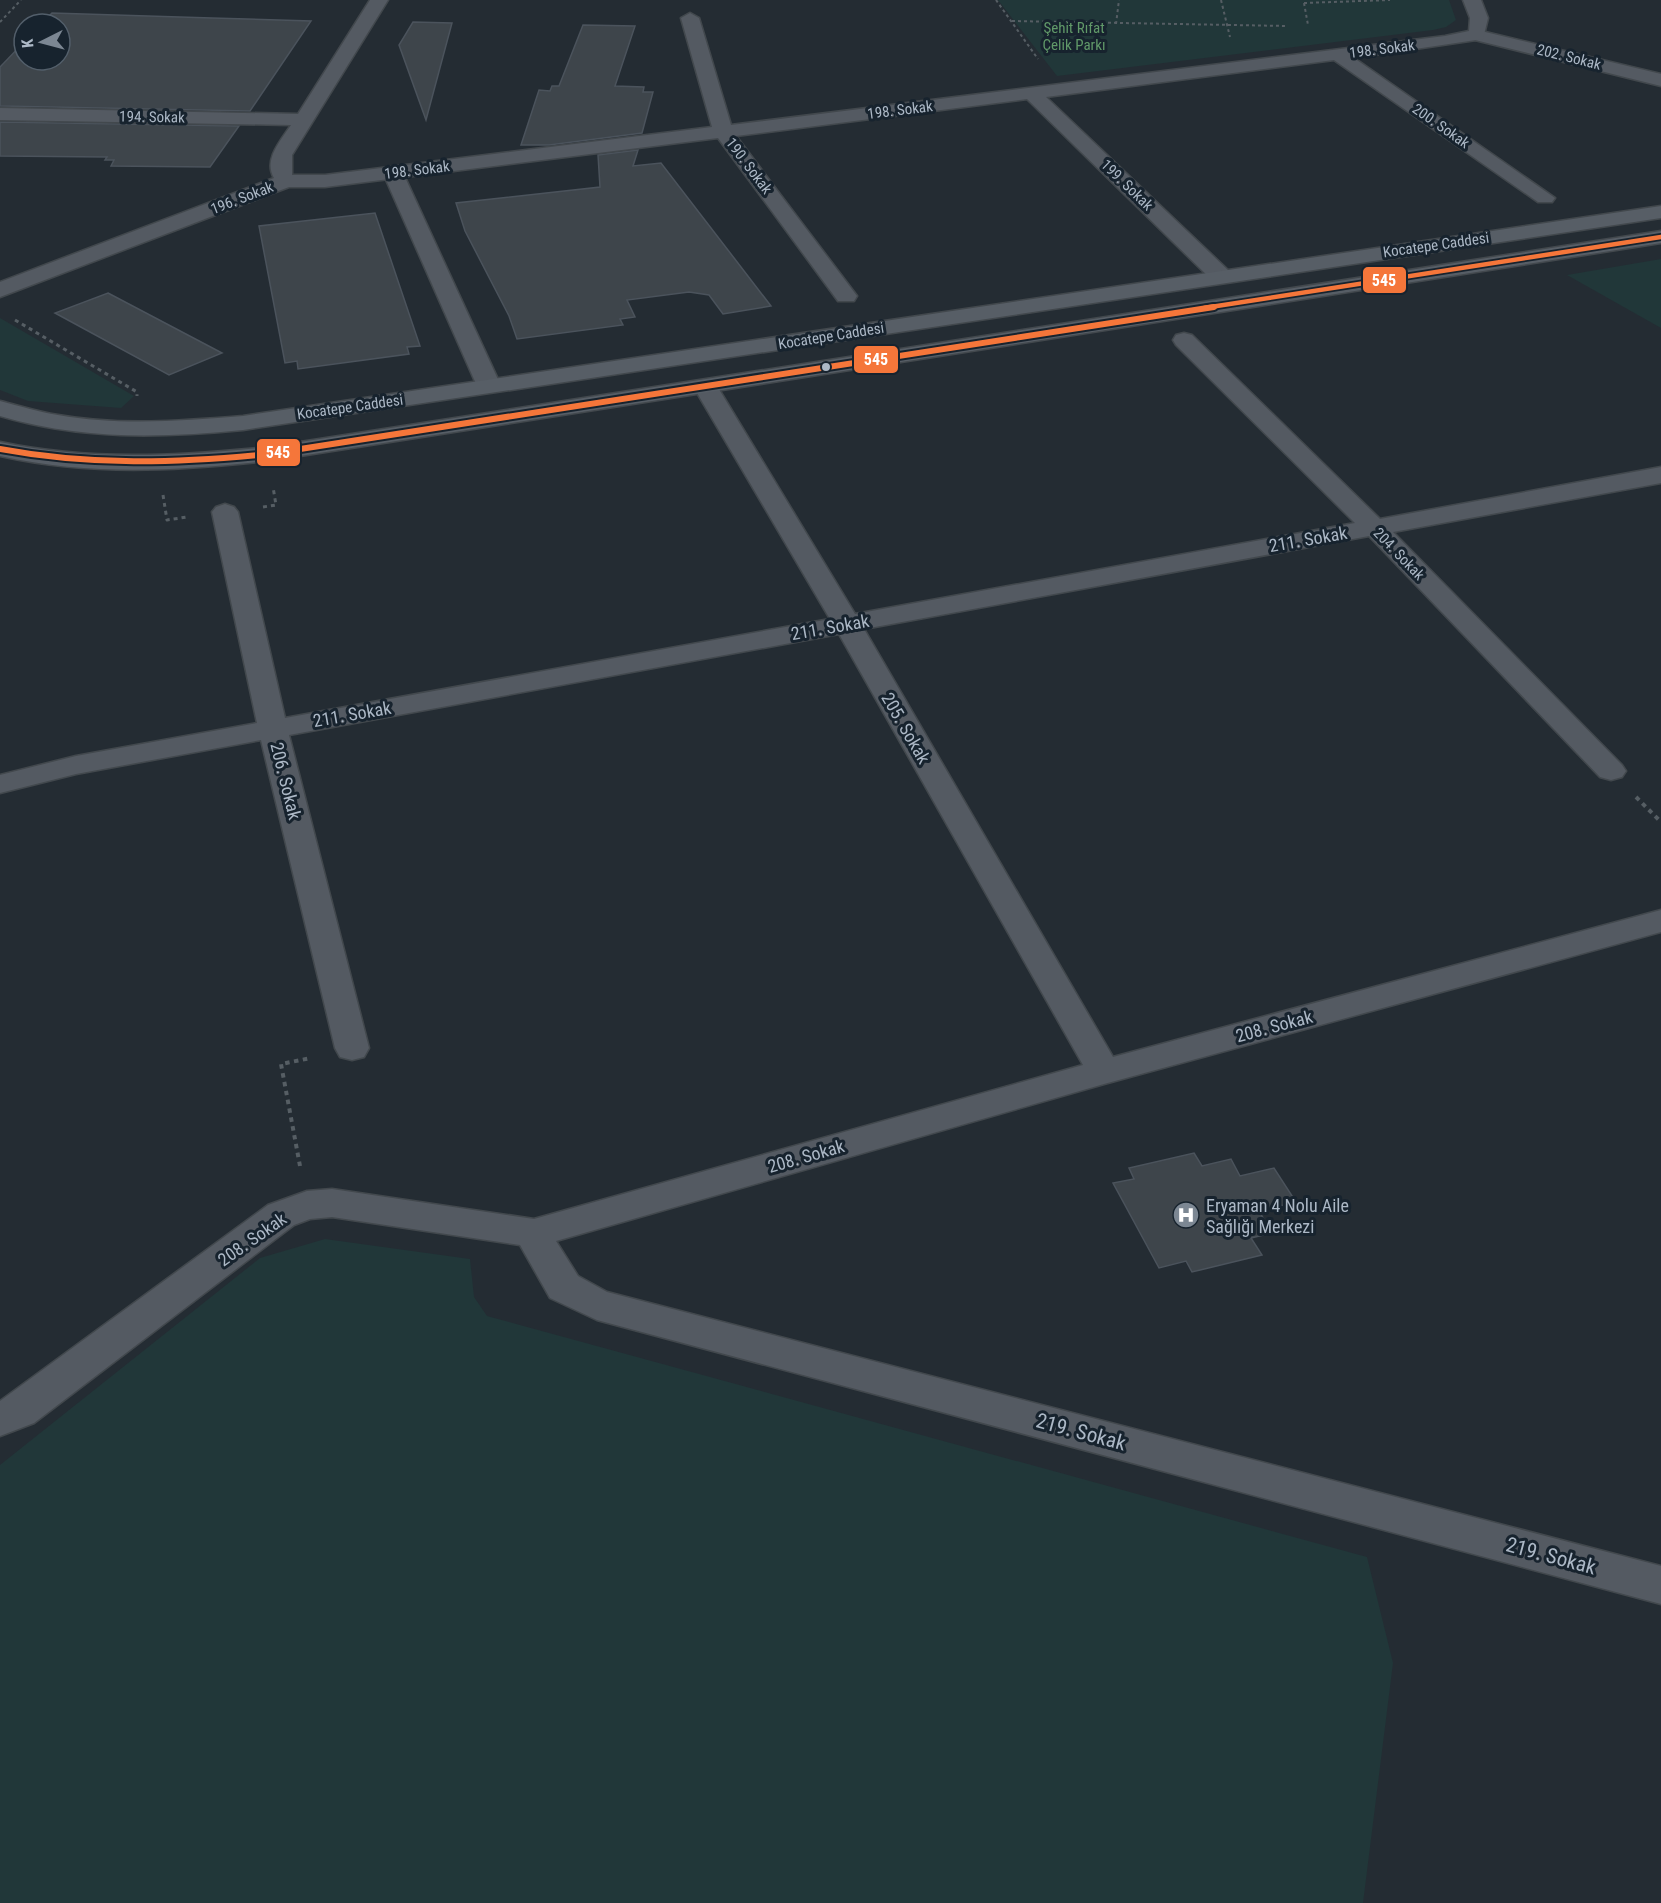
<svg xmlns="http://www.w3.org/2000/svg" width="1661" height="1903" viewBox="0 0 1661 1903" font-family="'Roboto Condensed',sans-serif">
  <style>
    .green { fill: #213739 }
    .building { fill: #3e454b; stroke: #4b535c; stroke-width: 1.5 }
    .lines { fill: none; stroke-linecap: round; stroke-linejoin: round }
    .pedestrian-casing { stroke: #42484d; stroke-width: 3 }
    .minor-casing { stroke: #42484d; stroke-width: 3 }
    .secondary-casing { stroke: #42484d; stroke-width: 3 }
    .path-far2 { stroke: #565e64; stroke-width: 2; stroke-dasharray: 3 3; stroke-linecap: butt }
    .path-far1 { stroke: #565e64; stroke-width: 3; stroke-dasharray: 4 4; stroke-linecap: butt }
    .path { stroke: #565e64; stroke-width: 4; stroke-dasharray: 4.5 4.5; stroke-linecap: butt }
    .pedestrian { fill: #545a62; fill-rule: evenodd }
    .minor { fill: #545a62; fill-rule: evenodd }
    .secondary { fill: #575e66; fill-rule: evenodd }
    .bus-1-far1-casing { stroke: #17232e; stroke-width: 8 }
    .bus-1-casing { stroke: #17232e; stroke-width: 10 }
    .bus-1-far1 { stroke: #f5763a; stroke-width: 4.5 }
    .bus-1 { stroke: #f5763a; stroke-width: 6 }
    .bus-dot { fill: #acb8c6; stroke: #17232e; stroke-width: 2 }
    .labels { text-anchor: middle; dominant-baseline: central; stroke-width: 6; stroke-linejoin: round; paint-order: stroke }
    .far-park-label { font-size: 15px; fill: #619969; stroke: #17232e }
    .far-street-label { font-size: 15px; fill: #acb8c6; stroke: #17232e }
    .street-label { font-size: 18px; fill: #acb8c6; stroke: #17232e }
    .poi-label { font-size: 18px; fill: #acb8c6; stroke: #17232e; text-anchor: start }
    .near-street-label { font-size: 21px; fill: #acb8c6; stroke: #17232e }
    .line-badge { stroke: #17232e; stroke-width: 2 }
    .badge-label { font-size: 16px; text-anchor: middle; font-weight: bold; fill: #fff }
  </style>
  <rect width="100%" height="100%" fill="#242c33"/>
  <g class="green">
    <path d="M998,0H1449L1456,20L1446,27L1433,30L1057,76Z"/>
    <path d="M1661,259V328L1567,275Z"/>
    <path d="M0,318L134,396L121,408L28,401L0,390Z"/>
    <path d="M325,1239L470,1259L474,1297L487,1316L1367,1557L1393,1663L1363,1903H0V1465L260,1258Z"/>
  </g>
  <g class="building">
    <path d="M52,13L212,18L311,21L250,111L0,106V67L24,42V60H60V24H41Z"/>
    <path d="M413,22L452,23L426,120L399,45Z"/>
    <path d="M583,25L635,26L615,86L644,87L643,92H653L642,133L549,145H521L539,90L550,91L552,86H559Z"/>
    <path d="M0,122L239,126L210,167L111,166L114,160H105L107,157L0,156Z"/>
    <path d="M638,150L633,166L661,163L771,306L723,314L709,295L689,292L627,300L635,317L620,319L623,325L517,339L509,316L465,231L456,203L600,187L598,155Z"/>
    <path d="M375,213L420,346L407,347L409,354L298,369L297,361L285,363L259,226Z"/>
    <path d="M108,293L222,353L169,375L55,313Z"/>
    <path d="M1194,1153L1202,1166L1231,1159L1240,1176L1274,1168L1296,1202L1259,1211L1272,1233L1251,1238L1262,1255L1192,1272L1186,1261L1159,1268L1113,1183L1134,1179L1129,1168Z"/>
  </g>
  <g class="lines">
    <defs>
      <g id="pedestrian">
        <path d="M1477,30L1661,74V86L1471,39L1468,35Z"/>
        <path d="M393,167L400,169L403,173L501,386L497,391H481L477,386L383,173L386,169Z"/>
      </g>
      <g id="minor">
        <path d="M370,0H388L292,155V175H325L712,127L681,18L690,13L699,18L731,125L1445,36L1469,31L1470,18L1463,0H1481L1488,18L1483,39L1354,58L1555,198L1552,202H1538L1334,60L1046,97L1230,272L1233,277L1230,282H1214L1027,99L736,136L857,296L854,301H838L718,138L325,187H289L0,297V282L274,178C263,160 281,140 291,125L0,120V108L298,114Z"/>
        <path d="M1184,333L1192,335L1380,519L1661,467V483L1393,532L1622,765L1626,771L1622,777L1611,780L1600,777L1369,536L864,629L1113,1057L1661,910V932L1104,1084L556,1241L578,1276L607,1292L1661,1566V1604L597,1320L550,1298L520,1245L332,1217L310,1219L294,1225L34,1423L0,1436V1401L268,1205L307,1191L332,1189L534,1219L1083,1065L839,634L289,735L369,1048L364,1057L352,1060L340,1057L335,1048L261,740L76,774L0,793V775L76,756L257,723L212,512L216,507L225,504L234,507L238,512L285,718L830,619L693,386L697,381H713L717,386L855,614L1355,523L1176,345L1173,340L1176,335Z"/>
      </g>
      <g id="secondary">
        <path d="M1661,206V218L243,430C161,438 80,440 0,416V401C20,406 38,412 58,415C119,426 182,421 243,416Z"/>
        <path d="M1661,231V243L268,461C177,471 90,476 0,456V442C90,461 177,456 268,447Z"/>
      </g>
    </defs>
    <use href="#pedestrian" class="pedestrian-casing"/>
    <use href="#minor" class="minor-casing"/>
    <use href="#secondary" class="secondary-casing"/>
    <g class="path-far2">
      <path d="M996,0L1038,59"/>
      <path d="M1221,0L1230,37"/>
      <path d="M1304,3L1390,0"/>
      <path d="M1304,3L1308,25"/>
      <path d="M1012,21L1287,26"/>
      <path d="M0,22L21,0"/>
      <path d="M1116,24L1119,0"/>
    </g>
    <g class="path-far1">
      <path d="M15,320L137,392V396"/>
      <path d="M163,495L167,520L187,517"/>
      <path d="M263,507L276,505L273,487"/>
    </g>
    <g class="path">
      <path d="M1636,797L1661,822"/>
      <path d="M300,1166L281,1064L311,1058"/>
    </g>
    <use href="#pedestrian" class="pedestrian"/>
    <use href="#minor" class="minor"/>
    <use href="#secondary" class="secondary"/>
    <defs>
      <path id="bus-1-far1" d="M1204,308L1661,237"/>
      <path id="bus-1" d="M0,449C90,466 177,463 268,454L1214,307"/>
    </defs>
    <use href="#bus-1-far1" class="bus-1-far1-casing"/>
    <use href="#bus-1" class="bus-1-casing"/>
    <use href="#bus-1-far1" class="bus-1-far1"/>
    <use href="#bus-1" class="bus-1"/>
  </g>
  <defs>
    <symbol id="hospital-disc" viewBox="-11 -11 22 22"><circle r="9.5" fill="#7c8793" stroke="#17232e"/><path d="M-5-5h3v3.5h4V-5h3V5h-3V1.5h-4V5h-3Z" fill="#fff"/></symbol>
  </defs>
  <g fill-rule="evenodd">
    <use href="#hospital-disc" x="1171" y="1200" width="30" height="30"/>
  </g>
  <circle class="bus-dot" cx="826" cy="367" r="5"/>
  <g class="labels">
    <g class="far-park-label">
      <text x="1074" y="28">Şehit Rıfat<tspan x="1074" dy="17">Çelik Parkı</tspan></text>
    </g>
    <g class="far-street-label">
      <text transform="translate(1382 49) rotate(-7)">198. Sokak</text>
      <text transform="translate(1569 57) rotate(14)">202. Sokak</text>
      <text transform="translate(900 110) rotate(-7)">198. Sokak</text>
      <text transform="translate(152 117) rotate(1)">194. Sokak</text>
      <text transform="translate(1441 126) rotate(35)">200. Sokak</text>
      <text transform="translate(749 166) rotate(53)">190. Sokak</text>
      <text transform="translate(417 170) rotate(-7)">198. Sokak</text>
      <text transform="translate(1127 185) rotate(44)">199. Sokak</text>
      <text transform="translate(242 198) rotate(-21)">196. Sokak</text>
      <text transform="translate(1436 245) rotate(-8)">Kocatepe Caddesi</text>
      <text transform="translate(831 336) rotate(-9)">Kocatepe Caddesi</text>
      <text transform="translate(350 407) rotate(-8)">Kocatepe Caddesi</text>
      <text transform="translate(1399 554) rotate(46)">204. Sokak</text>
    </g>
    <g class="street-label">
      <text transform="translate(1308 539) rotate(-10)">211. Sokak</text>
      <text transform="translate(830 627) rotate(-10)">211. Sokak</text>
      <text transform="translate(352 714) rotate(-10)">211. Sokak</text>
      <text transform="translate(906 728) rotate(60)">205. Sokak</text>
      <text transform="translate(286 781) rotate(76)">206. Sokak</text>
      <text transform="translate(1274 1026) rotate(-15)">208. Sokak</text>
      <text transform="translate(806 1156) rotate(-16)">208. Sokak</text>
      <text transform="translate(252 1239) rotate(-35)">208. Sokak</text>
    </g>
    <g class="poi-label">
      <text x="1206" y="1205">Eryaman 4 Nolu Aile<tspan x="1206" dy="21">Sağlığı Merkezi</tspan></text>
    </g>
    <g class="near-street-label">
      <text transform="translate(1081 1432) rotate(15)">219. Sokak</text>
      <text transform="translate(1551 1556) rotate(15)">219. Sokak</text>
    </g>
  </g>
  <g class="line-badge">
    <rect x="1362" y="266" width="45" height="28" rx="6" fill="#f5763a"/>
    <rect x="853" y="345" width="46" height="29" rx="6" fill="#f5763a"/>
    <rect x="256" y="438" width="45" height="29" rx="6" fill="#f5763a"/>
  </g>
  <g class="badge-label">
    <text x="1384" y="286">545</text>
    <text x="876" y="365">545</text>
    <text x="278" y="458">545</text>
  </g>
  <g transform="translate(42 42) rotate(264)"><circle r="28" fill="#17232e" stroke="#535f6b" stroke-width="1.5"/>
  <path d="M0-4.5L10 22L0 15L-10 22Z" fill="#7c8793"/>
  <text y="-9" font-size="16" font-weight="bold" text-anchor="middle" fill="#acb8c6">K</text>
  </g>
</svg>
